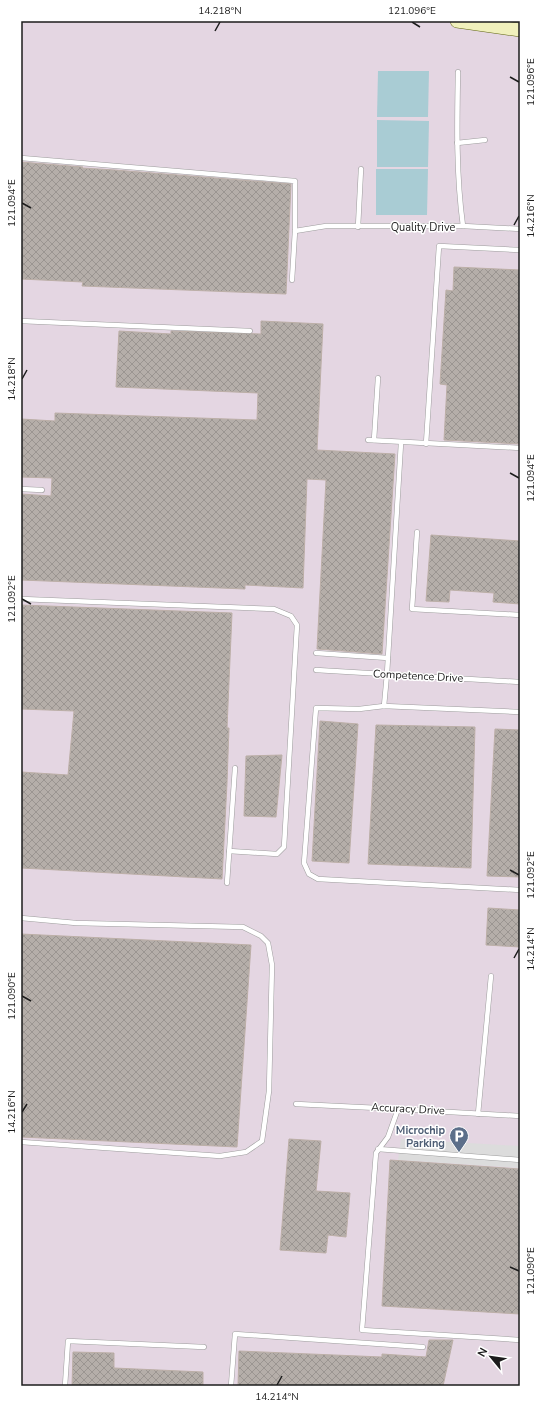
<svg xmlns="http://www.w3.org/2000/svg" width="541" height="1407" viewBox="0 0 541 1407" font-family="'Nunito Sans',sans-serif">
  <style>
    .industrial { fill: #e4d6e2 }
    .parking { fill: #dcdcdc }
    .water { fill: #a9ccd4 }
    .building { fill: url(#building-cross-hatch); stroke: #bcafa7 }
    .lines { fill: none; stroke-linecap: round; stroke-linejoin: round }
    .lane-casing { stroke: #9d9d9d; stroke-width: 5.5 }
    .secondary-casing { stroke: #5e6412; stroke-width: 14 }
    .lane { stroke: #fff; stroke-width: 4.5 }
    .secondary { stroke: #f0f0bc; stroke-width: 13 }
    .ticks { fill: none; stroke: #1c1c1c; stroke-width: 1.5 }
    .labels { text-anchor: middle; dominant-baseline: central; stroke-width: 3; stroke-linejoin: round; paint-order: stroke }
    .street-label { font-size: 11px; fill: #1c1c1c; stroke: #fff }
    .service-label { font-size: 11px; font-weight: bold; fill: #4e5e75; stroke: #fff; text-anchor: end }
    .neatline { fill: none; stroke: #1c1c1c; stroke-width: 1.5 }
    .ticks-label { font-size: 10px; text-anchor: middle; fill: #1c1c1c }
  </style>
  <defs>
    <pattern id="building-cross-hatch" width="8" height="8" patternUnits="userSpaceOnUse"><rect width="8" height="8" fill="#b5aea9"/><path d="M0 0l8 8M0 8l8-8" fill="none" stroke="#9b9591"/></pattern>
  </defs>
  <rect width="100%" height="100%" fill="#ece9e3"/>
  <rect class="industrial" x="21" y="21" width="499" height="1365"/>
  <path class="parking" d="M401,1139L520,1146V1168L398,1160Z"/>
  <g class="water">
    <path d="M378,71H429L428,117H377Z"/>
    <path d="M377,120L429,121L428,167H377Z"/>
    <path d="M376,169H428L427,215H376Z"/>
  </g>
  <g class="building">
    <path d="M21,162L83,167L82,168L115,170L291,184L286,294L82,286L83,282L21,279Z"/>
    <path d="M454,267L520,270V444L444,440L447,385L440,384L446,290L453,291Z"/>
    <path d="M261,321L323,324L317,450L395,454L382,654L317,649L326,480L307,479L303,588L245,585V589L21,580V494L51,496L52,478L21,477V419L55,421V413L257,420L258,393L116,387L119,331L171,334V331L261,334Z"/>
    <path d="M431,535L520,541V604L493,602L494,593L450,590L449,602L426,601Z"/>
    <path d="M21,605L232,613L227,728H229L227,783L222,879L21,868V772L68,775L74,711L21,709Z"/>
    <path d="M320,721L358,724L349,863L312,861Z"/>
    <path d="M376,725L475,727L471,868L368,864Z"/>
    <path d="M495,729L520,730V877L487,876Z"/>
    <path d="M282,755L276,817L244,816L246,756Z"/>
    <path d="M488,908L520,910V947L486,945Z"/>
    <path d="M21,934L251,945L237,1147L21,1137Z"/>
    <path d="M289,1139L321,1141L316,1191L350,1193L346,1237L328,1235L326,1253L280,1250Z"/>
    <path d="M390,1160L520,1169V1314L382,1306Z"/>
    <path d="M429,1340H453L443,1386H238L239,1351L382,1357V1354L426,1357Z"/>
    <path d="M73,1352L114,1353V1368L203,1372V1386H72Z"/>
  </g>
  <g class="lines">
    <defs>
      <g id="lane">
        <path d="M458,72C457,123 456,175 463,226"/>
        <path d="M457,143L485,140"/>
        <path d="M21,158L295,181V231L292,280"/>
        <path d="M358,227L361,169"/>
        <path d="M295,231L326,226H463L520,229"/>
        <path d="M21,321L250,331"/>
        <path d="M368,440L520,448"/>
        <path d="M374,440L378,378"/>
        <path d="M426,444L439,246L520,250"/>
        <path d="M21,489L42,490"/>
        <path d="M417,532L412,609L520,615"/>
        <path d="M21,599L274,609L291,616L297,625L284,847L277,854L229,851"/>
        <path d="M316,653L388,658"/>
        <path d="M316,670L520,682"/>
        <path d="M384,706L387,674L401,443"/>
        <path d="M520,712L384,706L359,709L316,708L304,863L309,874L318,879L520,890"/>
        <path d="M227,883L235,768"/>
        <path d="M21,918L76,923L243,927L261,936L268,943L272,965L269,1091L262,1141L246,1152L220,1156L21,1142"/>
        <path d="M296,1104L398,1109L520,1116"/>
        <path d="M398,1109L388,1137L376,1153L362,1330L520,1340"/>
        <path d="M478,1114L491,976"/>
        <path d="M378,1149L520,1160"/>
        <path d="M65,1386L68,1341L204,1347"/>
        <path d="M231,1386L235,1334L423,1347"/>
      </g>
      <path id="secondary" d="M457,21L520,30"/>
    </defs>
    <use href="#lane" class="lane-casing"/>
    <use href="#secondary" class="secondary-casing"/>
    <use href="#lane" class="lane"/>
    <use href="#secondary" class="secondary"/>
  </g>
  <path class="ticks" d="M412,22L420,27M215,31L220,22M510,77L519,82M22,203L31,208M514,225L519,216M22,379L27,370M510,473L519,478M22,599L31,604M510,870L519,875M514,958L519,949M22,996L31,1001M22,1112L27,1104M510,1267L519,1271M277,1385L282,1376"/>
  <defs>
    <symbol id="parking-pin" viewBox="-11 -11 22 30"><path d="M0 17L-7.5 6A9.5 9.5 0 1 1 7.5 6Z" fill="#5c6f8a" stroke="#fff"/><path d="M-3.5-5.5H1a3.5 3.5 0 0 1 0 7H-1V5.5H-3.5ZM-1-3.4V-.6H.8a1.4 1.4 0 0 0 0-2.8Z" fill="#fff"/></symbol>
  </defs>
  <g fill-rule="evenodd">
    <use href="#parking-pin" x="448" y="1125" width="22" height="30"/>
  </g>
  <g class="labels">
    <g class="street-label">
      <text x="423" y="227">Quality Drive</text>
      <text transform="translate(418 676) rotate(3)">Competence Drive</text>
      <text transform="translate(408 1109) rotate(3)">Accuracy Drive</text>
    </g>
    <g class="service-label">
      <text x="445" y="1130">Microchip<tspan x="445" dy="13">Parking</tspan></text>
    </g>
  </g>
  <rect width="541" height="1407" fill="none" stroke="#ffffff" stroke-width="44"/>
  <g transform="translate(491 1357) rotate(299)" stroke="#ffffff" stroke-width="3" paint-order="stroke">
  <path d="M0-3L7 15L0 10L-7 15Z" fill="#1c1c1c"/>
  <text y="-6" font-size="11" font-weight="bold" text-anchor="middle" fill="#1c1c1c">N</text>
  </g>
  <rect x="22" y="22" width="497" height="1363" class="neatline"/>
  <g class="ticks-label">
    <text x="220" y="14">14.218°N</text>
    <text x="412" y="14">121.096°E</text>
    <text transform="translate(530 82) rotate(-90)" y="4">121.096°E</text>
    <text transform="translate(11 203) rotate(-90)" y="4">121.094°E</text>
    <text transform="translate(530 216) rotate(-90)" y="4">14.216°N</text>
    <text transform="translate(11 379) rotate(-90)" y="4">14.218°N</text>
    <text transform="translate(530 478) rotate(-90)" y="4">121.094°E</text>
    <text transform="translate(11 599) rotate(-90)" y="4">121.092°E</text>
    <text transform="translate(530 875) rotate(-90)" y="4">121.092°E</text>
    <text transform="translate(530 949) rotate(-90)" y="4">14.214°N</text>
    <text transform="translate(11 996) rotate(-90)" y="4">121.090°E</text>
    <text transform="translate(11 1112) rotate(-90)" y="4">14.216°N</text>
    <text transform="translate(530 1271) rotate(-90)" y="4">121.090°E</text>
    <text x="277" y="1400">14.214°N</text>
  </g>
</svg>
